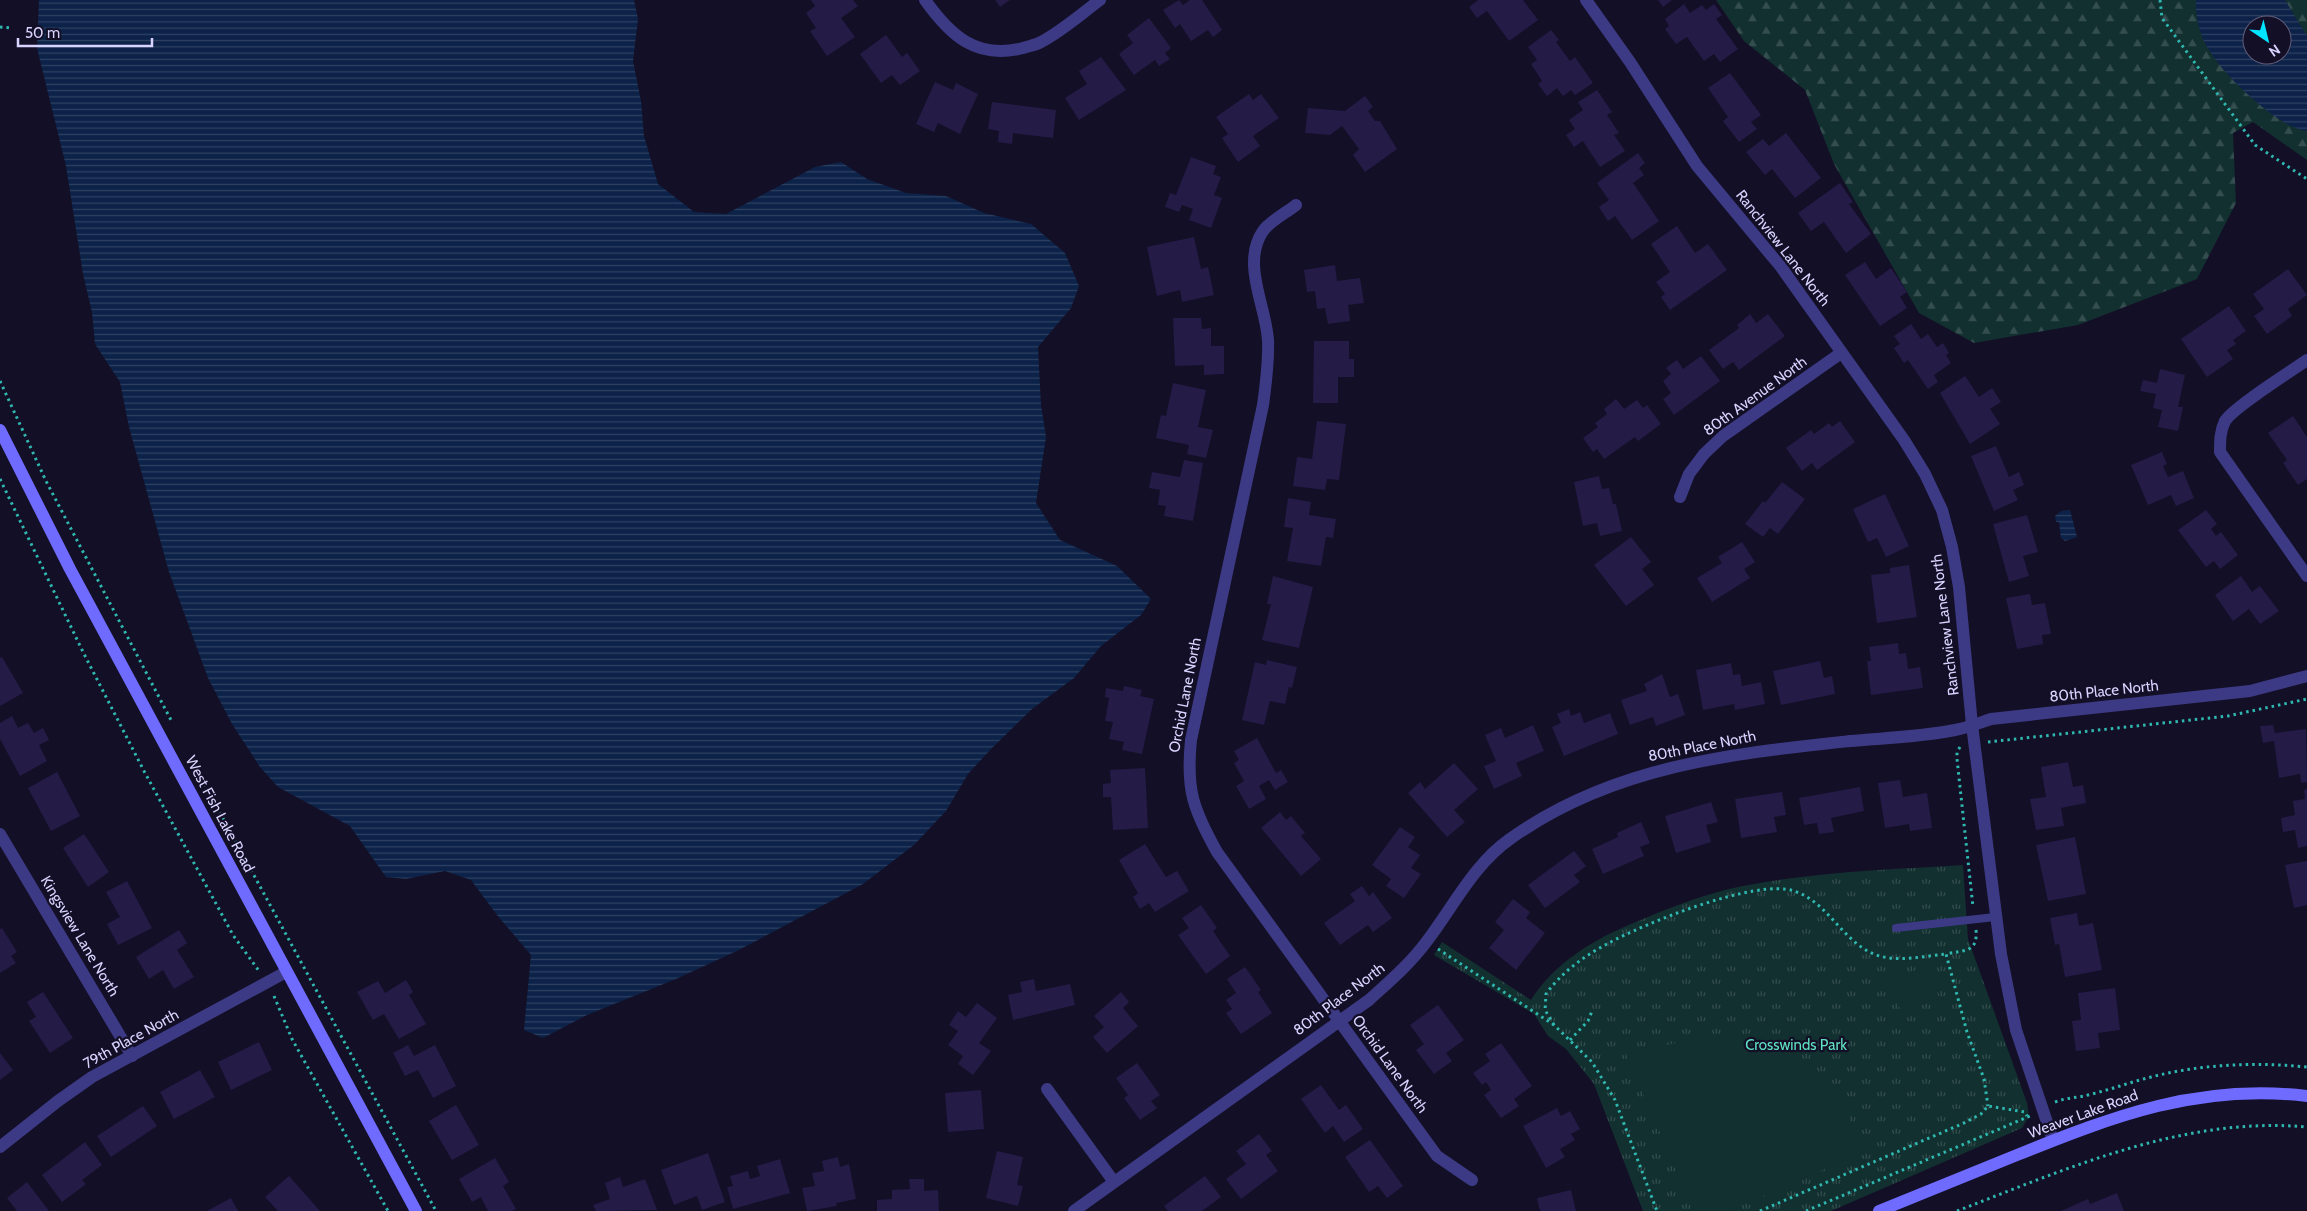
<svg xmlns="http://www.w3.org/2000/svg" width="2307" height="1211" viewBox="0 0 2307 1211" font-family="Cabin,sans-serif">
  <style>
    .forest { fill: url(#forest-firs); fill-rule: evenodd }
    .park { fill: url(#park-tufts) }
    .garden { fill: #12302f }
    .water { fill: url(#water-rules); fill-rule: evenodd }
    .building { fill: #241b47 }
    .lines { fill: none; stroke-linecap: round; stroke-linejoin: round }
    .path { stroke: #2fb8b0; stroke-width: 3; stroke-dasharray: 2.5 4; stroke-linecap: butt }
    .lane { stroke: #3d3a85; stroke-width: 8 }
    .street { stroke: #3d3a85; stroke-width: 12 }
    .secondary { stroke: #6f6bff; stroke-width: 12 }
    .labels { text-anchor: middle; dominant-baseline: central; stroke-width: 4.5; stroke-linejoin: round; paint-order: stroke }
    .street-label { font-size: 15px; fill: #d9d4ff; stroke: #130f26 }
    .park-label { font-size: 15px; fill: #5fe0c0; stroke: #130f26 }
  </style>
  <defs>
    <pattern id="forest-firs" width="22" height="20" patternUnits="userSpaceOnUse" patternTransform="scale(1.25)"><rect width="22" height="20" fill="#12302f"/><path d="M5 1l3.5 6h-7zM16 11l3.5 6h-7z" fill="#344d4e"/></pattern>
    <pattern id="park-tufts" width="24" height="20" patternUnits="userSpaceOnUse" patternTransform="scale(1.25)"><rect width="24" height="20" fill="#12302f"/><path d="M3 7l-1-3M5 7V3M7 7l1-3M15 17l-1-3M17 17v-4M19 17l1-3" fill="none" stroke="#344d4e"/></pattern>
    <pattern id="water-rules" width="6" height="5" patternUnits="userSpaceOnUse" patternTransform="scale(1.25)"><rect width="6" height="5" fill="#0c2248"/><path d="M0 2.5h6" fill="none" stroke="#2f4163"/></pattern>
  </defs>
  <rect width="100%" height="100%" fill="#130f26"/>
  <path class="forest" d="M1716,0H2307V160L2253,122L2233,133L2236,203L2197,279L2078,325L1974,343L1919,313L1834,164L1805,90L1744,41ZM2252,25H2282V55H2252Z"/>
  <path class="park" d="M1963,865L1968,939L2027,1103L2029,1116L2022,1128L1831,1211H1643L1594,1084L1566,1049L1548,1036L1534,1014L1434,955L1442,942L1531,1000C1555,962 1596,938 1636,922C1666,909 1697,897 1729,889C1805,872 1885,870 1963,865Z"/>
  <g class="garden">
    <path d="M1928,966L1939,998L1901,1012L1890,979Z"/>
    <path d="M1755,1036L1801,1057L1839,1092L1862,1153L1728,1211H1694L1626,1054L1704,1037Z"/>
  </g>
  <g class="water">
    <path d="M39,0H634L638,19L633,61L641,101L644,136L658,184L694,212L726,214L815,167L841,162L867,179L906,193L946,196L984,213L1031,224L1065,253L1079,286L1071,308L1038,347L1041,405L1046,437L1036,503L1060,540L1117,566L1151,599L1141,615L1101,646L1074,678L1032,709L992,748L968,774L946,811L914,845L863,884L739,950L676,979L587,1015L543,1038L524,1030L531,955L497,915L471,880L445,871L406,879L386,877L350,826L278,787L260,767L232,724L208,678L169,572L129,427L120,382L95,344L92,312L83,274L66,166L37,48Z"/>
    <path d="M2196,0H2285L2307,36V131C2276,127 2220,72 2206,45C2199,32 2195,14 2196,0ZM2252,25H2282V55H2252Z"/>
    <path d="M2070,510L2077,537L2065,541L2061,538L2059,522H2056L2055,516L2061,511Z"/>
  </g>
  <g class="building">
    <path d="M811,0H853L858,6L841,18L855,37L827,56L810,31L816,28L806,13L815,6Z"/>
    <path d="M995,0H1010L1000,7Z"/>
    <path d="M1179,0L1183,5L1190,0H1202L1222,30L1213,37L1208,30L1191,41L1180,24L1175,28L1163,10Z"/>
    <path d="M1478,0H1523L1538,20L1509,41L1487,11L1477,18L1469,7Z"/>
    <path d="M1658,0H1672L1663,7Z"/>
    <path d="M1684,4L1690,13L1702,5L1706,10L1714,4L1722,15L1716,19L1738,49L1720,62L1714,54L1704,61L1687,37L1676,44L1665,29L1669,26L1665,19Z"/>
    <path d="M1149,18L1171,48L1165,53L1170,59L1159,66L1155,60L1134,75L1119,54L1133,43L1127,35Z"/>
    <path d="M1551,30L1559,40L1556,42L1570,61L1575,57L1593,83L1575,95L1571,90L1563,96L1557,88L1547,96L1538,84L1542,81L1531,64L1537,60L1528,47Z"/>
    <path d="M886,35L902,57L907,53L920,71L900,85L892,75L881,83L860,54Z"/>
    <path d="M1101,57L1126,90L1079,120L1065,98L1087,84L1079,71Z"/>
    <path d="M1730,73L1761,115L1751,122L1757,129L1739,142L1723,121L1728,117L1708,88Z"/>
    <path d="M935,82L953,90L956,83L978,94L960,134L938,123L934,132L916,124Z"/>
    <path d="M1597,90L1612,112L1607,115L1619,133L1614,135L1625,151L1600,167L1583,141L1574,147L1566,135L1575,129L1569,120L1583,110L1578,102Z"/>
    <path d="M1249,94L1253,100L1261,94L1279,118L1253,136L1260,146L1238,162L1222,138L1228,134L1216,117Z"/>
    <path d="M1365,96L1373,107L1368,111L1375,121H1380L1397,149L1365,172L1353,155L1359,149L1342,126L1330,135L1305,133L1308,108L1345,111Z"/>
    <path d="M992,102L1056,110L1053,138L1013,133L1012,144L998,142L999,131L988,129Z"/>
    <path d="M1786,133L1821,178L1795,198L1772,169L1765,175L1746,152L1763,139L1769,146Z"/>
    <path d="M1638,153L1645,163L1639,168L1644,175L1633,183L1659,221L1632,240L1615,216L1608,221L1599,207L1609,200L1597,183Z"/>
    <path d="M1191,157L1216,166L1213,174L1221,177L1214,195L1222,198L1211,228L1189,220L1193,209L1182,205L1179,212L1165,207L1170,193L1176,195Z"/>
    <path d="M1840,183L1853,202L1849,204L1871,234L1846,253L1824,222L1811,231L1798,213Z"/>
    <path d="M1677,226L1695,253L1708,244L1727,270L1670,310L1661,297L1665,294L1656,282L1670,272L1651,244Z"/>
    <path d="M1194,237L1201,269L1208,267L1214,295L1182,302L1180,290L1157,296L1147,247Z"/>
    <path d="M1865,262L1876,279L1891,268L1907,292L1900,297L1907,308L1880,326L1845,275Z"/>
    <path d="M1335,265L1337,281L1360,278L1364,303L1348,305L1350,321L1328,324L1325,308L1317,309L1315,291L1307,292L1304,270Z"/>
    <path d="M2288,269L2307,295L2288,309L2292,316L2267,334L2254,316L2264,309L2253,294Z"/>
    <path d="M2229,306L2246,331L2233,340L2236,344L2227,350L2233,359L2207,377L2181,339Z"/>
    <path d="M1750,314L1756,323L1768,314L1785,336L1739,370L1733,362L1723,369L1709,350L1739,328L1737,325Z"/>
    <path d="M1173,318H1201L1202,329L1211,328V346H1224V374L1204,375V365L1175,366Z"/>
    <path d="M1911,324L1921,339L1928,334L1937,347L1943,343L1949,353L1946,355L1951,363L1934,375L1938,382L1928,389L1908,360L1904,363L1894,348L1900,344L1894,336Z"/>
    <path d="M1314,341H1349V359H1354V377H1338V403H1313Z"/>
    <path d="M1701,356L1720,381L1674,415L1663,399L1671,393L1663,381L1671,374L1666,368L1677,360L1683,369Z"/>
    <path d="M2160,369L2185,375L2178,407H2183L2178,431L2158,427L2162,410L2153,408L2156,394L2140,391L2143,380L2157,383Z"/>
    <path d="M1965,376L1979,397L1992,388L2001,402L1990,409L2000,424L1970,444L1940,393Z"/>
    <path d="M1173,383L1206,390L1198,427L1213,430L1206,458L1187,454L1189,445L1156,438L1161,415L1166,416Z"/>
    <path d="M1616,399L1624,409L1637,400L1643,408L1647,405L1661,424L1638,441L1635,437L1604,459L1597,449L1593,452L1583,438L1598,427L1595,423L1607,414L1604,409Z"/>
    <path d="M2293,416L2307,437V479L2298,485L2283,463L2287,460L2268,433Z"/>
    <path d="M1317,421L1346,424L1339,480L1327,479L1325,490L1293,486L1297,457L1312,459Z"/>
    <path d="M1840,421L1855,442L1817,470L1812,463L1802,471L1786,448L1811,430L1814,434L1829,423L1832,427Z"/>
    <path d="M1996,446L2009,477L2019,472L2024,485L2013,490L2018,500L1994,511L1971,456Z"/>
    <path d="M2162,452L2167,464L2163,466L2168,477L2183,471L2194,498L2176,506L2171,495L2148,505L2131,465Z"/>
    <path d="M1184,460L1203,463L1193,521L1164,516L1166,506L1158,505L1160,490L1149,488L1152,472L1180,477Z"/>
    <path d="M1599,476L1602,489L1609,488L1613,504H1616L1622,531L1600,536L1597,523L1583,526L1574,482Z"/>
    <path d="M1782,482L1805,499L1778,534L1770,528L1763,537L1745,524L1763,501L1765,503Z"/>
    <path d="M1885,494L1909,546L1886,557L1877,538L1868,542L1853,509Z"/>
    <path d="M1288,498L1311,502L1309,515L1336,519L1333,538L1326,537L1321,566L1287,561L1293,528L1284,527Z"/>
    <path d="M2206,510L2217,524L2211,529L2216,536L2221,532L2238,555L2220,569L2214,561L2206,567L2178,530Z"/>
    <path d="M2027,515L2038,552L2023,556L2029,576L2009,582L1993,524Z"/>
    <path d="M1631,537L1651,562L1642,569L1654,585L1626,606L1594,565Z"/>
    <path d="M1742,542L1755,562L1744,569L1750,578L1712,602L1697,578L1722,563L1718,557Z"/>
    <path d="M1909,565L1917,617L1877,623L1871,575L1890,573V568Z"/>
    <path d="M1273,576L1313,587L1299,648L1262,640L1271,604H1267Z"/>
    <path d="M2241,576L2252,592L2260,586L2279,611L2260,624L2249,609L2233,621L2215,595Z"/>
    <path d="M2030,594L2032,605L2045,603L2051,634L2042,635L2043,644L2017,649L2006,598Z"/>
    <path d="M1898,643L1899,654L1906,653L1908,669L1920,667L1923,688L1871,695L1867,661H1871L1869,647Z"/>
    <path d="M2,657L23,693L0,706V658Z"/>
    <path d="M1267,660L1297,667L1292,688L1289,687L1285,704L1270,701L1264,725L1242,720L1255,662L1266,665Z"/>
    <path d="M1820,661L1824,678L1832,676L1835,694L1781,705L1773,671Z"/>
    <path d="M1731,663L1733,675L1740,674L1742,686L1761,682L1765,704L1735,710L1734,704L1703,710L1696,670Z"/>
    <path d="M1662,674L1670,697L1678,694L1685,715L1656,726L1653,717L1630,725L1621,700L1647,691L1644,684Z"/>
    <path d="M1124,686L1142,690L1140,696L1154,699L1142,754L1122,750L1124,742L1109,739L1113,722L1105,721L1109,698L1105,697L1106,688L1123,691Z"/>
    <path d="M1569,709L1571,716L1580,712L1584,723L1610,713L1618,734L1564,756L1552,727L1561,723L1557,714Z"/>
    <path d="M12,716L18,728L28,723L34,733L43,728L49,740L39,745L47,761L20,776L0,739V723Z"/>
    <path d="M1533,725L1544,751L1516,763L1522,776L1494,789L1484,766L1496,761L1485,735L1501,728L1505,738Z"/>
    <path d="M2273,725L2275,733L2306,729L2307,782L2301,783L2300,774L2279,778L2274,741L2263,743L2260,726Z"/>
    <path d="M1257,738L1276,773L1281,770L1288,782L1275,790L1269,780L1259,786L1266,799L1249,809L1236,786L1244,781L1234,763L1239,760L1234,751Z"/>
    <path d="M2068,762L2073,787L2083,785L2086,803L2061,808L2064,826L2036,830L2030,799L2046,797L2041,767Z"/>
    <path d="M1454,763L1478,789L1454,810L1465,822L1447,837L1408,793L1420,782L1425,789Z"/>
    <path d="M1145,768L1148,828L1113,830L1111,797H1103V784L1111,783L1110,770Z"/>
    <path d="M57,772L80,816L51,831L28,788Z"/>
    <path d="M1900,780L1903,797L1927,793L1932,828L1910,831L1909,824L1885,828L1878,783Z"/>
    <path d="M1860,787L1864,811L1831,818L1834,832L1819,834L1817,823L1804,825L1799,798Z"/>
    <path d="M2307,789V846L2298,848L2295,830L2283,832L2281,818L2295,815L2293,801L2305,799L2304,790Z"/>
    <path d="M1782,792L1786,815L1774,817L1777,832L1741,838L1735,799Z"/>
    <path d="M1711,802L1718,822L1706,825L1711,842L1676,853L1665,816Z"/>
    <path d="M1280,812L1286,820L1291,816L1305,833L1301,836L1321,859L1301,876L1261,828Z"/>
    <path d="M1641,822L1650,843L1640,847L1644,856L1603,874L1592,849L1618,837L1617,833Z"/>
    <path d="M1400,827L1415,837L1408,847L1420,855L1411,868L1421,874L1404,898L1386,886L1391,879L1372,865Z"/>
    <path d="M84,834L109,872L88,887L63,848Z"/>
    <path d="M2075,837L2086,894L2048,901L2036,845Z"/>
    <path d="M1145,844L1166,877L1177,871L1189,891L1155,912L1149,903L1140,909L1133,897L1138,893L1119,860Z"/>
    <path d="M1574,851L1586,866L1574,875L1580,882L1545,908L1528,885Z"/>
    <path d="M2307,861V905L2294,908L2285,865Z"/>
    <path d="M127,881L152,928L118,945L107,924L120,917L106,892Z"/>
    <path d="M1362,886L1369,896L1373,892L1392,918L1373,932L1368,925L1340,945L1324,923L1355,901L1350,894Z"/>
    <path d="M1513,899L1530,912L1526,918L1545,933L1516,970L1489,948L1504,930L1495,922Z"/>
    <path d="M1201,905L1217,928L1213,931L1230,956L1206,974L1178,935L1189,928L1182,918Z"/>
    <path d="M2077,913L2079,926L2093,923L2102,970L2065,977L2059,944L2055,945L2050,918Z"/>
    <path d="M2,928L17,952L11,956L16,963L0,973V929Z"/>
    <path d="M179,930L187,943L177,950L194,977L174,989L163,970L149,979L136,957Z"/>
    <path d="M1245,967L1261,990L1258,992L1272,1013L1241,1034L1226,1013L1232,1009L1226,1000L1236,993L1227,979Z"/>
    <path d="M1034,979L1036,991L1070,984L1075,1005L1013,1020L1008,995L1022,992L1020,982Z"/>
    <path d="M406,980L413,992L409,995L426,1024L399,1039L384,1014L373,1020L357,992L378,981L385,993Z"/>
    <path d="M2115,988L2120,1030L2098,1033L2100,1048L2076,1051L2072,1021L2081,1020L2078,993Z"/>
    <path d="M43,992L73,1038L50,1053L29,1021L36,1017L27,1002Z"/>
    <path d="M1121,992L1129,1002L1123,1008L1138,1026L1107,1053L1093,1037L1104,1027L1094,1016Z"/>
    <path d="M977,1003L997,1018L979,1043L991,1051L973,1075L958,1064L963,1056L948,1045L958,1031L949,1025L958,1011L966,1017Z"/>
    <path d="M1438,1005L1464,1040L1446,1053L1452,1061L1434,1074L1416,1050L1424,1044L1410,1025Z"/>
    <path d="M259,1042L272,1070L231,1090L218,1062Z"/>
    <path d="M1501,1043L1532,1086L1514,1099L1519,1106L1501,1118L1484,1095L1491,1090L1486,1082L1482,1085L1473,1073L1490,1061L1485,1054Z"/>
    <path d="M408,1045L414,1056L435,1045L456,1086L433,1098L418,1070L405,1076L393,1053Z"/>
    <path d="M0,1053L13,1070L0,1080Z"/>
    <path d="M1137,1063L1160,1095L1151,1101L1157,1108L1140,1120L1124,1098L1128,1095L1116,1078Z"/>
    <path d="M200,1070L215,1097L174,1119L160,1092Z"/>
    <path d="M1321,1085L1339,1110L1346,1105L1363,1129L1344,1142L1333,1126L1325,1133L1301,1099Z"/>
    <path d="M981,1090L984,1129L948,1132L945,1093Z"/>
    <path d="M456,1105L479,1145L452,1160L429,1121Z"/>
    <path d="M143,1106L157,1126L111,1157L97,1136Z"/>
    <path d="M1557,1108L1561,1116L1570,1111L1580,1129L1571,1134L1575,1140L1560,1149L1565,1157L1546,1168L1523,1126Z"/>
    <path d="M1259,1134L1272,1151L1266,1155L1278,1171L1241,1199L1226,1179L1246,1164L1236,1151Z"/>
    <path d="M1370,1140L1403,1186L1387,1198L1378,1186L1369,1192L1345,1157Z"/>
    <path d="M85,1142L102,1165L82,1180L86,1184L62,1202L42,1175Z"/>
    <path d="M997,1151L1023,1157L1017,1185L1023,1186L1018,1206L986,1198Z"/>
    <path d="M708,1153L725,1202L702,1210L697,1196L674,1205L661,1170Z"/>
    <path d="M838,1157L840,1167L849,1164L856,1199L836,1203L837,1206L807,1211L802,1188L815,1186L812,1173L824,1171L822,1161Z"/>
    <path d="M495,1158L509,1182L503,1186L516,1209L512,1211H488L481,1197L472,1202L459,1179Z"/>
    <path d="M780,1159L790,1193L733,1209L727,1187L733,1186L730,1176L748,1171L750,1179L760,1176L757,1166Z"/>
    <path d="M289,1176L320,1211H278L265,1197Z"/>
    <path d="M1205,1176L1221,1197L1202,1211H1168L1164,1206Z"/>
    <path d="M620,1177L623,1187L645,1179L657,1210L596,1211L593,1205L610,1199L605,1183Z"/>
    <path d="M909,1179H924V1191L938,1190L939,1211H877V1200L892,1199V1190L910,1189Z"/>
    <path d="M27,1182L49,1211H17L7,1198Z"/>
    <path d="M1571,1190L1576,1211H1541L1539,1208L1537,1198Z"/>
    <path d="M2117,1193L2124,1211H2061L2088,1199L2090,1204Z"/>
    <path d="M231,1198L238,1211H207Z"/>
  </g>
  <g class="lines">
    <g class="path">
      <path d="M2160,0L2162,18L2255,145L2307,179"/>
      <path d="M0,27L11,28"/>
      <path d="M0,381L46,481L172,722"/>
      <path d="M0,479L83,652L144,771L233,935L259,971"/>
      <path d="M1988,742L2228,716L2307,699"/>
      <path d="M1960,747L1957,752V759L1973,907"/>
      <path d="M192,761L436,1211"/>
      <path d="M1976,930C1978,953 1964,950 1946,954L1967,1032L1984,1079L1988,1106"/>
      <path d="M1438,949L1554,1025L1592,1062L1615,1100L1657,1211"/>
      <path d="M274,996L292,1039L388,1211"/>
      <path d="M1554,1025L1545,1010L1546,994C1561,973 1584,956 1607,944C1643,924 1756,878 1794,891C1828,902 1842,941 1874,954C1895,963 1924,956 1946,954"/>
      <path d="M1570,1040L1588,1021L1592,1011"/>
      <path d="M2055,1102C2068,1097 2079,1098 2092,1094C2112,1089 2131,1082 2151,1077C2202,1064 2255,1062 2307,1067"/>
      <path d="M1760,1211L1964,1123L1981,1114L1988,1106L2025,1112L2027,1116"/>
      <path d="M1806,1211L2030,1116"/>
      <path d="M1957,1211C2069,1168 2184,1116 2307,1127"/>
    </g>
    <path class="lane" d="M1896,928L1995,917"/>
    <g class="street">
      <path d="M925,0C950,35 976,60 1023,48C1029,46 1036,45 1041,42C1062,31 1081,14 1100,0"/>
      <path d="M1586,0L1630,62L1697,166L1781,267L1904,440L1925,474L1942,510L1952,547L1959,587L1972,725L2001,954L2016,1030L2053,1140"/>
      <path d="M1296,205C1286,213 1270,221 1263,231C1241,263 1266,306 1268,340C1269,362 1266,383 1263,405L1191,740C1186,790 1193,809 1217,852L1421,1134L1437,1156L1472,1180"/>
      <path d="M2307,360C2290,372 2234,407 2225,421C2220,431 2220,441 2220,452L2307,576"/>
      <path d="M1680,497L1689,474L1704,454L1723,436L1841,353"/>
      <path d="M0,834L132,1056"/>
      <path d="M1047,1089L1114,1182"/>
      <path d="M0,1147L58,1101L92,1077L286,972"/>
      <path d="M1074,1211L1369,1000C1390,981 1410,964 1427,941C1453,907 1474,864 1510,839C1612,766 1729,754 1850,741C1884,738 1921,737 1955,730C1967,728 1979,723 1991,719L2250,691L2307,676"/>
    </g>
    <g class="secondary">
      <path d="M0,430L70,569L416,1211"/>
      <path d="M1879,1211C1925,1192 1971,1174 2017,1155C2114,1116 2199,1083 2307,1096"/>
    </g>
  </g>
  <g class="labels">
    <g class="street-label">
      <text transform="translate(1783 248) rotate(52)">Ranchview Lane North</text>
      <text transform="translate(1755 396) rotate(-36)">80th Avenue North</text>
      <text transform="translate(1945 625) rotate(-97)">Ranchview Lane North</text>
      <text transform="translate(2104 691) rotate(-6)">80th Place North</text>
      <text transform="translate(1185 695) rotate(-79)">Orchid Lane North</text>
      <text transform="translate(1702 746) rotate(-11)">80th Place North</text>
      <text transform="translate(220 814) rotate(62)">West Fish Lake Road</text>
      <text transform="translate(80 936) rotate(59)">Kingsview Lane North</text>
      <text transform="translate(1339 999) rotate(-37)">80th Place North</text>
      <text transform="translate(131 1039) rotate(-29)">79th Place North</text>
      <text transform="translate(1390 1064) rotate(54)">Orchid Lane North</text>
      <text transform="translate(2083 1114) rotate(-20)">Weaver Lake Road</text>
    </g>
    <g class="park-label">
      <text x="1796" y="1045">Crosswinds Park</text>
    </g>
  </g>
  <g transform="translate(2267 40) rotate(145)"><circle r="24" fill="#130f26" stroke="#625e7d"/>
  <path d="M0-4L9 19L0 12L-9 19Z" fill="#00e5ff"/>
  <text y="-8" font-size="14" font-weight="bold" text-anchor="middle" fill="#d9d4ff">N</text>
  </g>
  <path d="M18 38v8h134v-8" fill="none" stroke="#d9d4ff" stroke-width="2.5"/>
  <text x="25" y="38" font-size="15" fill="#d9d4ff" stroke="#130f26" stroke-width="4" paint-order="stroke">50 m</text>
</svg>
